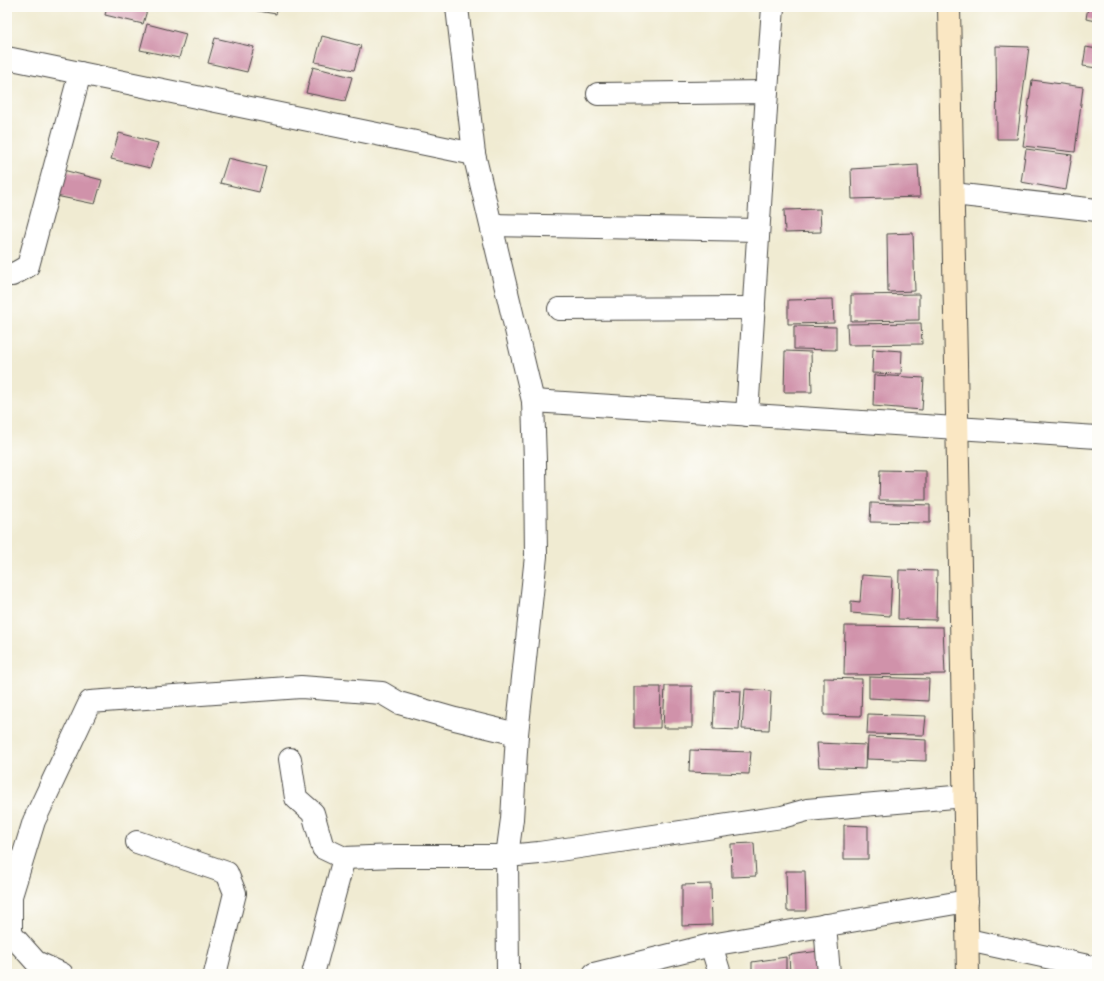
<svg xmlns="http://www.w3.org/2000/svg" width="1104" height="981" viewBox="0 0 1104 981" font-family="'Architects Daughter',sans-serif">
  <style>
    .building { fill: #d092aa }
    .lines { fill: none; stroke-linecap: round; stroke-linejoin: round }
    .minor-casing { stroke: #494844; stroke-width: 24 }
    .secondary-casing { stroke: #494844; stroke-width: 24 }
    .minor { stroke: #fff; stroke-width: 22 }
    .secondary { stroke: #fae7c3; stroke-width: 22 }
  </style>
  <rect width="100%" height="100%" fill="#fdfcf7"/>
  <filter id="ink" filterUnits="userSpaceOnUse"><feTurbulence type="fractalNoise" baseFrequency=".025" numOctaves="2"/><feDisplacementMap in="SourceGraphic" scale="8" xChannelSelector="R" yChannelSelector="G"/><feConvolveMatrix kernelMatrix="1 2 1 2 8 2 1 2 1" color-interpolation-filters="sRGB"/></filter>
  <filter id="wash" filterUnits="userSpaceOnUse"><feTurbulence type="fractalNoise" baseFrequency=".012" numOctaves="4" result="noise"/><feDisplacementMap in="SourceGraphic" scale="16" xChannelSelector="R" yChannelSelector="G"/><feGaussianBlur stdDeviation="0.9" result="paint"/><feColorMatrix in="noise" values="0 0 0 0 0 0 0 0 0 0 0 0 0 0 0 0 0 1.4 0 .05"/><feComposite in="paint" operator="in"/></filter>
  <g filter="url(#wash)">
    <rect width="100%" height="100%" fill="#f0ebd2"/>
    <g id="blocks">
      <g class="building">
        <path d="M107,7H148L143,24L105,15Z"/>
        <path d="M247,7H278L276,14L247,9Z"/>
        <path d="M1088,7H1097V21L1086,19Z"/>
        <path d="M147,24L186,34L179,58L140,50Z"/>
        <path d="M322,36L361,46L354,70L315,62Z"/>
        <path d="M215,38L254,47L247,72L208,63Z"/>
        <path d="M996,46L1029,47L1017,139H997Z"/>
        <path d="M1086,47L1097,49V68L1083,66Z"/>
        <path d="M313,67L352,77L345,101L306,93Z"/>
        <path d="M1032,80L1083,87L1075,152L1023,146Z"/>
        <path d="M119,133L158,143L150,168L111,159Z"/>
        <path d="M1026,149L1072,155L1066,190L1021,182Z"/>
        <path d="M228,158L266,167L259,192L220,183Z"/>
        <path d="M918,165L920,197L852,199L851,169Z"/>
        <path d="M63,170L102,180L95,204L56,196Z"/>
        <path d="M820,209L821,232L785,233L784,210Z"/>
        <path d="M913,233L915,291L888,292L887,234Z"/>
        <path d="M919,294V320L851,321V295Z"/>
        <path d="M833,299L834,323L788,324V300Z"/>
        <path d="M921,323L922,344L848,345L847,324Z"/>
        <path d="M794,326L836,327V350L794,349Z"/>
        <path d="M873,349L902,351L901,374L872,373Z"/>
        <path d="M785,351L811,352L812,392H784Z"/>
        <path d="M874,375L924,378L922,410L873,406Z"/>
        <path d="M880,470L926,471V500H879Z"/>
        <path d="M871,503L930,505V523L870,522Z"/>
        <path d="M899,570L937,571L936,620L898,619Z"/>
        <path d="M862,575L892,577L890,616L851,613V601L860,602Z"/>
        <path d="M845,626L943,627L945,674L844,675Z"/>
        <path d="M869,677L929,679L928,701L869,698Z"/>
        <path d="M824,678L862,679L861,716L824,715Z"/>
        <path d="M665,686H692V728H663Z"/>
        <path d="M634,687H661L660,728H634Z"/>
        <path d="M745,689L771,691L769,730L742,729Z"/>
        <path d="M715,690L741,691L739,730L713,729Z"/>
        <path d="M868,714L926,716L924,735L867,734Z"/>
        <path d="M868,737L926,740V761L867,759Z"/>
        <path d="M817,743L866,745L865,769L819,767Z"/>
        <path d="M690,750L751,752L749,774L689,772Z"/>
        <path d="M844,825L868,826V859H844Z"/>
        <path d="M754,843L756,876L732,877L731,844Z"/>
        <path d="M786,871H805L806,911H787Z"/>
        <path d="M711,884L712,925L682,926V885Z"/>
        <path d="M819,951V974H790L789,955Z"/>
        <path d="M786,957V974H752V962Z"/>
      </g>
    </g>
  </g>
  <g filter="url(#ink)">
    <use href="#blocks" fill-opacity="0" stroke="#494844" stroke-width="1"/>
    <g class="lines">
      <defs>
        <g id="minor">
          <path d="M457,7L474,154L533,401L535,461L536,556L517,734"/>
          <path d="M7,58L474,154"/>
          <path d="M767,92L773,7"/>
          <path d="M598,94L767,92L747,415"/>
          <path d="M953,194L1097,210"/>
          <path d="M492,225L758,230"/>
          <path d="M7,273L12,275L28,266L80,73"/>
          <path d="M559,309L754,308"/>
          <path d="M533,401L1097,437"/>
          <path d="M137,842L227,873L235,893L215,974"/>
          <path d="M825,925L829,974"/>
          <path d="M968,940L1097,968"/>
          <path d="M711,945L720,974"/>
          <path d="M62,974L36,962L11,934V896L34,821L90,702L301,687L382,693L399,703L455,719L517,734L512,819L507,856H396L344,858L323,848L313,813L296,798L290,759"/>
          <path d="M313,974L344,858"/>
          <path d="M508,974L507,856L539,853L782,817L807,810L965,796"/>
          <path d="M594,974L711,945L967,901"/>
        </g>
        <path id="secondary" d="M949,7L968,974"/>
      </defs>
      <use href="#minor" class="minor-casing"/>
      <use href="#secondary" class="secondary-casing"/>
      <use href="#minor" class="minor"/>
      <use href="#secondary" class="secondary"/>
    </g>
  </g>
  <rect width="1104" height="981" fill="none" stroke="#fdfcf7" stroke-width="24"/>
</svg>
